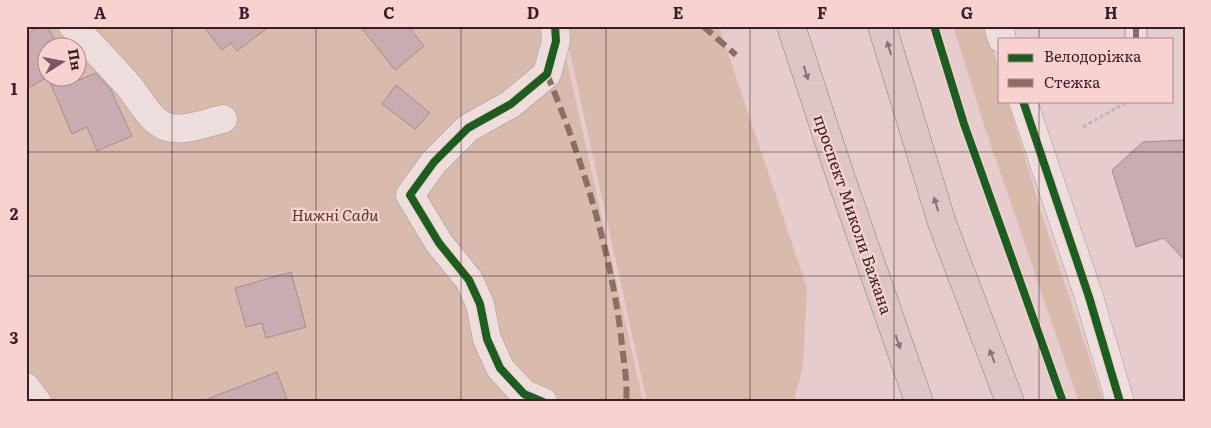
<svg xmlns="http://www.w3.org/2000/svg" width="1211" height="428" viewBox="0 0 1211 428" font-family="Literata,serif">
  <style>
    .green { fill: #d9bbad; fill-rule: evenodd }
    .building { fill: #c9acb1; stroke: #a68b90 }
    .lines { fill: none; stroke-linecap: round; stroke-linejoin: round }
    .pedestrian-casing { stroke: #ab9597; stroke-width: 23 }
    .minor-casing { stroke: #ab9597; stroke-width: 29 }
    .trunk-casing { stroke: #907c7d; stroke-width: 29 }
    .path { stroke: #c5b5b5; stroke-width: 3; stroke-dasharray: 4 2.5; stroke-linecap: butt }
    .pedestrian { stroke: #eddedd; stroke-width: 21 }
    .minor { stroke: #eddedd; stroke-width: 28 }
    .trunk { stroke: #dec6c6; stroke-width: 28 }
    .quiet { stroke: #8d6e63; stroke-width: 6; stroke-dasharray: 12 6; stroke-linecap: butt }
    .cycleway-casing { stroke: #f7d2d1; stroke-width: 11 }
    .cycleway { stroke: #1b5e20; stroke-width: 8 }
    .oneway { fill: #8c7274 }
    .grid { fill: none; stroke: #391d22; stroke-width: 1; stroke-opacity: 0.55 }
    .labels { text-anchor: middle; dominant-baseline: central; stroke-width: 4.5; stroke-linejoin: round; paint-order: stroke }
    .park-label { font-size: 16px; font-style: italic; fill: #563f22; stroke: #f7d2d1 }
    .street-label { font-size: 16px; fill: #391d22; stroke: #f7d2d1 }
    .neatline { fill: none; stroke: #391d22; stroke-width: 2 }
    .grid-label { font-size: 16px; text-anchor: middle; font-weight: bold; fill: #391d22 }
  </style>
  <rect width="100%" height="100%" fill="#e6cccc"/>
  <g class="green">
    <path d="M26,26H559L643,402H26ZM48,48H78V78H48Z"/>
    <path d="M564,26H719L807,288L803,366L794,402H647Z"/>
    <path d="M953,26H986L1000,72V101H1008L1045,225L1104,402H1079L987,134Z"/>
  </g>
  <g class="building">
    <path d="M40,26H47L60,48H48V77L26,89V35Z"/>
    <path d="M203,26H270L237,51L231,43L222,50Z"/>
    <path d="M360,26H408L424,46L395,70Z"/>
    <path d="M96,73L111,90L132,136L97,151L87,127L72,134L48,78L78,77L79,80Z"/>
    <path d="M396,85L430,113L415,129L382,104Z"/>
    <path d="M1185,140V261L1164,238L1136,247L1112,170L1143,142Z"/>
    <path d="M291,272L306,327L266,338L262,323L246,327L235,288Z"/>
    <path d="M277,372L288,402H205V400Z"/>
  </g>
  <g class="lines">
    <defs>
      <path id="pedestrian" d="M1136,39V26"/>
      <g id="minor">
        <path d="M73,26C92,46 110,65 128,85C139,98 150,121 167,127C185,132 205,123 223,119"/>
        <path d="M998,26L1002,39"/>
        <path d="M1023,101L1089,297L1120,402"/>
        <path d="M26,387L37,402"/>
        <path d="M543,402L524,394L500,368L487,339L480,304L469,280L439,243L410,195L434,162L468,128L511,104L547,74L556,41L555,26"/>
      </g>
      <g id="trunk">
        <path d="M791,26L840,175L919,402"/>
        <path d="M882,26L942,223L1010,402"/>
      </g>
    </defs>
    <use href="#pedestrian" class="pedestrian-casing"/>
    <use href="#minor" class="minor-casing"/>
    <use href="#trunk" class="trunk-casing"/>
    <g class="path">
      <path d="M934,26L964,124L1063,402"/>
      <path d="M1083,127L1129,101"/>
    </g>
    <use href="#pedestrian" class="pedestrian"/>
    <use href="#minor" class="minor"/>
    <use href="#trunk" class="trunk"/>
    <g class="quiet">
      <path d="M703,26L736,55"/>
      <path d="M1136,39V26"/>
      <path d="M547,74C582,159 612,253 622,345C624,364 628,383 626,402"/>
    </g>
    <defs>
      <g id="cycleway">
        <path d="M934,26L964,124L1063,402"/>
        <path d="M1023,101L1089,297L1120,402"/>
        <path d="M543,402L524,394L500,368L487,339L480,304L469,280L439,243L410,195L434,162L468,128L511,104L547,74L556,41L555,26"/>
      </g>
    </defs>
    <use href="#cycleway" class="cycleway-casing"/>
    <use href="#cycleway" class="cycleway"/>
  </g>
  <defs><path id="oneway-solid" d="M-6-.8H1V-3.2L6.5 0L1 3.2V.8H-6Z" transform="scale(1.25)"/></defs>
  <g class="oneway">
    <use href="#oneway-solid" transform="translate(889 48) rotate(-107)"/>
    <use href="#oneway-solid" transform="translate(806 73) rotate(72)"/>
    <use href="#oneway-solid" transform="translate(936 204) rotate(-107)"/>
    <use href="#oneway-solid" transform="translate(898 342) rotate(71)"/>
    <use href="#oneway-solid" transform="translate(992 356) rotate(-111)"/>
  </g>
  <path class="grid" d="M172,26V402M316,26V402M461,26V402M606,26V402M750,26V402M894,26V402M1039,26V39M1039,101V402M26,152H1185M26,276H1185"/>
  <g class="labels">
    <g class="park-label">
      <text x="335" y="214">Нижні Сади</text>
    </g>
    <g class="street-label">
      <text transform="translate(854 214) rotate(71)">проспект Миколи Бажана</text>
    </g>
  </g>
  <rect width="1211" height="428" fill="none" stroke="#f7d2d1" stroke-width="55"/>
  <rect x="998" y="38" width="175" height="65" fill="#f7d2d1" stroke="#ab8a8b"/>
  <rect x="1008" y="54" width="25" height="8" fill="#1b5e20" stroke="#ab8a8b"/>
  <text x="1044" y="62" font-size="15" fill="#391d22">Велодоріжка</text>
  <rect x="1008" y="79" width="25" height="8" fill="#8d6e63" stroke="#ab8a8b"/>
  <text x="1044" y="88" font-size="15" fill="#391d22">Стежка</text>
  <g transform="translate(62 62) rotate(79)"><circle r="24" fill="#f7d2d1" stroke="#ab8a8b"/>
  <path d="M0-4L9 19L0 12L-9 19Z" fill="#765a5e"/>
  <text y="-8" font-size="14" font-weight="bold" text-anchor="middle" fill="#391d22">Пн</text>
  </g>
  <rect x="28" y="28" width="1156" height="372" class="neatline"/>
  <g class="grid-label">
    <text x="100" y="19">A</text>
    <text x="244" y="19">B</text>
    <text x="389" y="19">C</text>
    <text x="533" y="19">D</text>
    <text x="678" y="19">E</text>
    <text x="822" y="19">F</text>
    <text x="967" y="19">G</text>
    <text x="1111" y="19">H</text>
    <text x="14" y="95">1</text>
    <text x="14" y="220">2</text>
    <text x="14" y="344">3</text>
  </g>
</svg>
